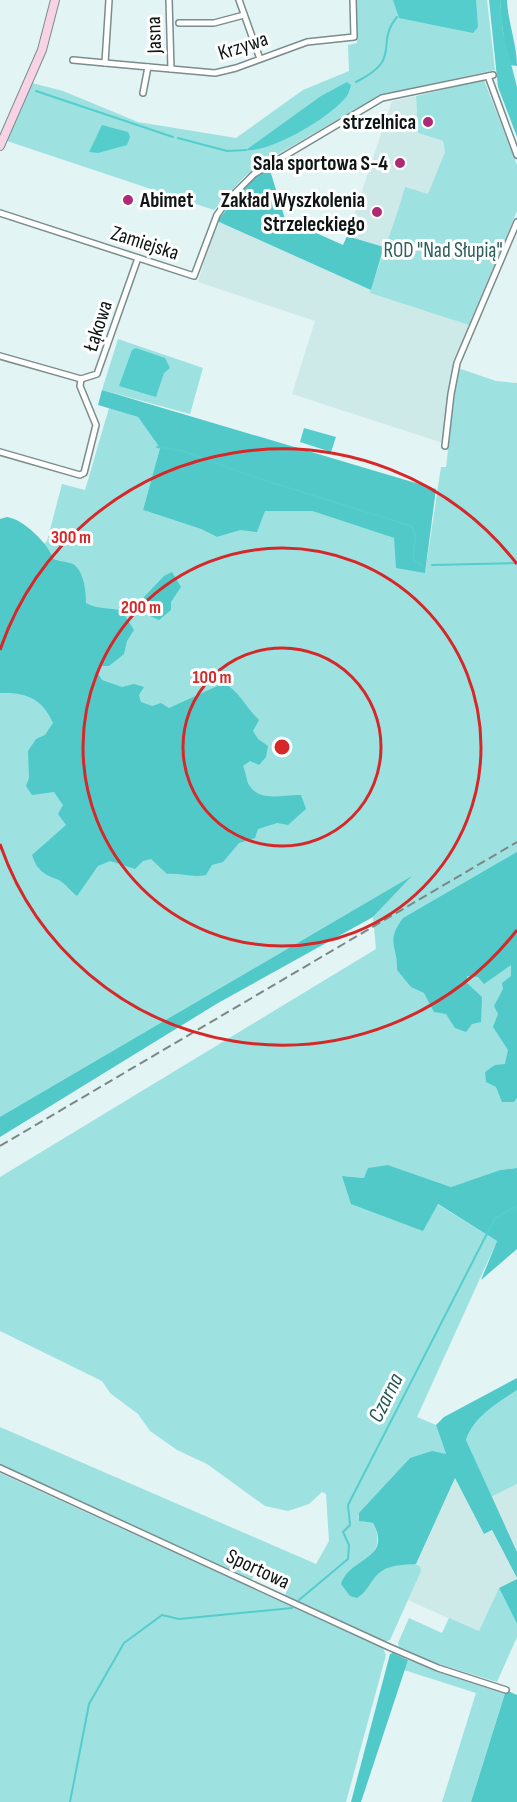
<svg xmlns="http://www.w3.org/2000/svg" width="517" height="1802" viewBox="0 0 517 1802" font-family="'Sofia Sans Condensed',sans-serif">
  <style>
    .built { fill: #cdeae9 }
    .green { fill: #9de2e1 }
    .forest { fill: #51c9c9 }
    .water { fill: #55cdcd }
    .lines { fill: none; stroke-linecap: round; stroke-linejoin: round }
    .stream { stroke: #55cdcd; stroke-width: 2 }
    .street-casing { stroke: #7b8c8c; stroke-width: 8 }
    .secondary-casing { stroke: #7b8c8c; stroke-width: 10 }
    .street { stroke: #fff; stroke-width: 5 }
    .secondary { stroke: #f7d3e5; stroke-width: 8 }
    .rail { stroke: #7b8887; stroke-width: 2; stroke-dasharray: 9 4.5; stroke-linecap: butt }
    .ring { fill: none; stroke: #d62828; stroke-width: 3 }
    .poi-dot { fill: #ae2a74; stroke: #fff; stroke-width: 2 }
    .labels { text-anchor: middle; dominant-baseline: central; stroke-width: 6; stroke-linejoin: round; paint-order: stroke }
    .street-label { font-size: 21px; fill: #0e1514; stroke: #fff }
    .poi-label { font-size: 21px; font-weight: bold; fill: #0e1514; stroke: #fff; text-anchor: end }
    .park-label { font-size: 21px; fill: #2c5e5e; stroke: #fff }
    .water-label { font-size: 22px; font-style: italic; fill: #225656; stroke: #fff }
    .centre { fill: #d62828; stroke: #fff; stroke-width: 3 }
    .ring-label { font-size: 18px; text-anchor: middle; font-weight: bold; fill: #d62828; stroke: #fff; stroke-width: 6; stroke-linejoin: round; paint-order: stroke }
  </style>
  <rect width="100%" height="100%" fill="#e2f4f4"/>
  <g class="built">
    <path d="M416,96L418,133L443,141L445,152L428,195L405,188L390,241L384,247L347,236L392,101Z"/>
    <path d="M217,221L371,290V293L469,325L453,367L443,443L292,394L315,321L198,282Z"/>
    <path d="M455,1478L484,1534L492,1530L517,1579L499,1588L479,1632L408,1600L420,1566L416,1564Z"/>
    <path d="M517,1484V1552L491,1497Z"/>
  </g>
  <g class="green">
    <path d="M356,0H487L495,70L380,95L266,161L244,177L214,210L7,141L32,83L63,91L138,122L236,138L303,90L349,71L348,45L357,43Z"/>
    <path d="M484,80L517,165V211L469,325L370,293C381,256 395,224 405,187L428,194L445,152L443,141L418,133L416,96Z"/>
    <path d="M118,339L203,368L190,414L102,390Z"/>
    <path d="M458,368L496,381L517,383V1168L500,1170L451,1187L388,1165L364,1178L343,1176L437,1204L497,1241L417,1417L436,1425L446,1454L410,1458L358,1517L363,1522L373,1523C382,1541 377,1553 361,1563L373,1579C384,1567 405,1558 420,1566L421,1571L390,1640L384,1642L285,1596L290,1580L258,1566L251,1581L0,1466V1427L316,1564L329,1541L326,1494L322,1492L309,1504L288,1511L265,1506L207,1464L177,1450L150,1431L138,1414L110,1393L102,1381L0,1331V1177L376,949L373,917L410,878L0,1118V587L47,541L62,484L85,490L109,408L138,417L160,448L143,510L201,529L217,537L241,530L264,511H312L394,538L425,573L441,467H446Z"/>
    <path d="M517,1390V1484L491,1497L466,1440C474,1416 497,1404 517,1390Z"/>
    <path d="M0,1473L383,1648L386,1655L346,1802H0Z"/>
    <path d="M499,1588L517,1624V1637L497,1682L429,1661L399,1648L398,1643L409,1618L442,1633L449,1618L479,1631Z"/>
    <path d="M408,1660L505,1693L471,1802H442L476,1693L404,1670Z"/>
  </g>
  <g class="forest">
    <path d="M500,0H507C508,23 517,44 517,66L510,65C504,43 501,22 500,0Z"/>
    <path d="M269,167L285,219L343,245L347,236L384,247L371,290L217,221L254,177Z"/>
    <path d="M102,390L436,489L425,573L396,568L394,538L312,511H265L257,532L241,530L217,537L201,529L143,510L160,448L138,417L98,405Z"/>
    <path d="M7,517C23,519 49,544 53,559C58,561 68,562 73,564C84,571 86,591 86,603C99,610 109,607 122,611L134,630L127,641L124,654L109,666H99L97,672L102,680L122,687L134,684L144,687L139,695L141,702L152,706L161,703L169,708L224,683C240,692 246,708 259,720L253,731L258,739L268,746L266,757L259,765L250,761L243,766C246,772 246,780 249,785C260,803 284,794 301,795L306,809L288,825L277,823L258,829L255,838L239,843L223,862L212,865L206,875C192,878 181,873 167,874L151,859L143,861L135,869L110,861L98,866L77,896C71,892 65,883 59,880C45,875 37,871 32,855L66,825L58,814L63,805L54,792L32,795L26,786L29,778L28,751L36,739L45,735L53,723C42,698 26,692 0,693V519Z"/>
    <path d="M172,572L181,587L171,602V610L159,620C147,616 143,609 144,597L164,576Z"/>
    <path d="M517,852V1098L514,1102H502L496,1087L486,1082L485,1072L495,1065L505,1064L508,1050L493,1027L498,1014L494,1006L503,989L502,983L511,976V965L484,984L478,977L467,976V983L482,997L481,1022L472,1024L466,1032L455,1028L446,1014L434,1012L424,993L411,987L397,970C398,946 385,942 403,918Z"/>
    <path d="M412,876L373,917L218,1003L0,1137V1117Z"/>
    <path d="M388,1165L451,1187L500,1170L517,1168V1249L481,1280L497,1241L438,1204L423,1231L351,1204L342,1176L364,1178L368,1168Z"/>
    <path d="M517,1378V1390C497,1404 474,1416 466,1440L517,1552V1578L492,1530L484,1534L455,1478L416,1564C398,1565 384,1565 373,1580C367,1588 365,1593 357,1598L350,1596L341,1584C349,1557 393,1560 373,1523L359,1521V1513L410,1458L432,1451L446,1454L436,1425L444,1417Z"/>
    <path d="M517,1579V1624L499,1588Z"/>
    <path d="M393,1653L408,1660L361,1802H351L390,1654Z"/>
    <path d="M506,1690L517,1695V1802H471Z"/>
  </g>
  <g class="water">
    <path d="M393,0H476L478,27L473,33L399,18Z"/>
    <path d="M489,0H500L503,32L517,87V137L498,87Z"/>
    <path d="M347,82L351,85C350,88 349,94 346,97C331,117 270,153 246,150L321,96Z"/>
    <path d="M102,125L128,132L130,137L127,145L98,153L89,152Z"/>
    <path d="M136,348L165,358L170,368L164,373L156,397L119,386L132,350Z"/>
    <path d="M304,428L336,437L331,452L300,442Z"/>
  </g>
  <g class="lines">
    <g class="stream">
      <path d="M356,82C404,58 374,45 397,17"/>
      <path d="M36,91L173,137"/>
      <path d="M178,138L227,151L246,150"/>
      <path d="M157,447L183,451L251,476L411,526C420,537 411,549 414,561L422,565"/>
      <path d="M432,565L517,563"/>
      <path d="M299,1600L348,1559L349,1545L343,1532L350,1525L348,1505L495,1218L517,1206"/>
      <path d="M70,1802L89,1704L124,1643L162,1615L179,1619L292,1608"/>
    </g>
    <defs>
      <g id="street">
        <path d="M109,0L105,63L215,73L236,68L307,42L354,37L353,0"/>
        <path d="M169,0L171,69"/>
        <path d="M239,0L260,59"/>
        <path d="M179,23H214L244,15"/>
        <path d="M73,60L105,63"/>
        <path d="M488,76L517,155"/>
        <path d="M143,93L148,67"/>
        <path d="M0,213L194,276L217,215L227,201L254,174L382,98L493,75"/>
        <path d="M0,356L81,379L97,374L138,258"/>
        <path d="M445,446L451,394L457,363L517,222"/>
        <path d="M0,452L80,475L84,473L96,425L80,386L81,379"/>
        <path d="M0,1468L389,1647L438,1668L506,1690"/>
      </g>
      <path id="secondary" d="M0,146L42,50L55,0"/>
    </defs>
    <use href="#street" class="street-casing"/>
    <use href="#secondary" class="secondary-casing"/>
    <use href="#street" class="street"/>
    <use href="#secondary" class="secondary"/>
    <path class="rail" d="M0,1146L517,842"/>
  </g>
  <g class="ring">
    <circle cx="282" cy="747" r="99"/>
    <circle cx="282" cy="747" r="199"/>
    <path d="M517 930A298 298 0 0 1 0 844M0 650A298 298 0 0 1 517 564"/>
  </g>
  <g class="poi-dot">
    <circle cx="428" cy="122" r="6"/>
    <circle cx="400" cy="163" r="6"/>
    <circle cx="128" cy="200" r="6"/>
    <circle cx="377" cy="212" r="6"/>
  </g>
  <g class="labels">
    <g class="street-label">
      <text transform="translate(154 35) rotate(-92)">Jasna</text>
      <text transform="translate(243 46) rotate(-18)">Krzywa</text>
      <text transform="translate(145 243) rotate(18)">Zamiejska</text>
      <text transform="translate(98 326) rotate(-72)">Łąkowa</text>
      <text transform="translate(258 1569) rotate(25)">Sportowa</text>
    </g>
    <g class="poi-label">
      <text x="416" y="122">strzelnica</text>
      <text x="388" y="163">Sala sportowa S-4</text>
      <text x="140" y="200" text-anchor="start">Abimet</text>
      <text x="365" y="200">Zakład Wyszkolenia<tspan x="365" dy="24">Strzeleckiego</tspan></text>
    </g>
    <g class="park-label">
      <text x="443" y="250">ROD "Nad Słupią"</text>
    </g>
    <g class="water-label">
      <text transform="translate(386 1398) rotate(-63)">Czarna</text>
    </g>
  </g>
  <circle cx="282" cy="747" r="9" class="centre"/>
  <g class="ring-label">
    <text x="71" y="543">300 m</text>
    <text x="141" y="613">200 m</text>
    <text x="212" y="683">100 m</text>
  </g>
</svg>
